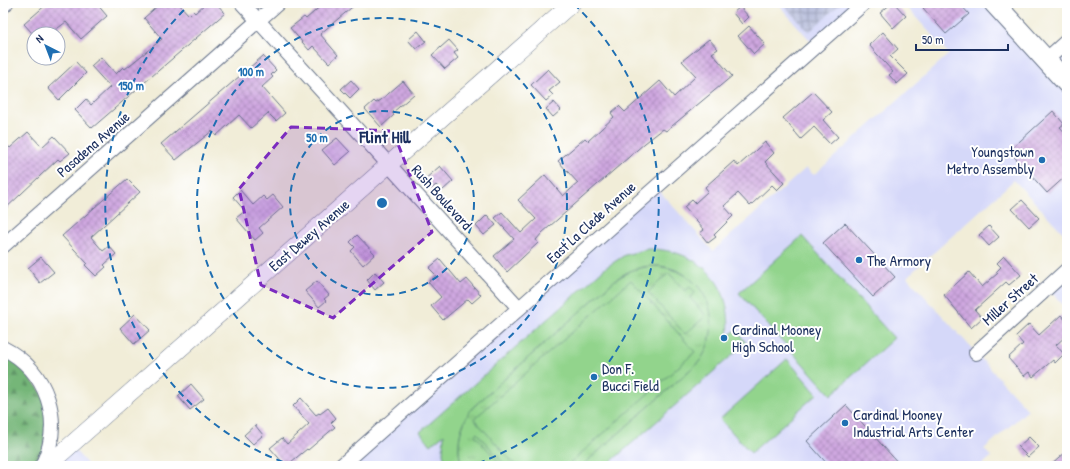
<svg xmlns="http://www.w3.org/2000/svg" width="1070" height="469" viewBox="0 0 1070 469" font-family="'Patrick Hand',sans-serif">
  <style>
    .built { fill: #d5d8f9 }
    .industrial { fill: url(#industrial-grid) }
    .grass { fill: url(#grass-tufts); stroke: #568275 }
    .forest { fill: url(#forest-firs); stroke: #48726b }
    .pitch { fill: #92d48c; stroke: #568275 }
    .building { fill: url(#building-cross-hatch) }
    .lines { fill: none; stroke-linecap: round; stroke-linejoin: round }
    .minor-casing { stroke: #667289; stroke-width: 16 }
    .tertiary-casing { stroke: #667289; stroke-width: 18 }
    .secondary-casing { stroke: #667289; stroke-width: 22 }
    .minor { stroke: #fff; stroke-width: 14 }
    .tertiary { stroke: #fff; stroke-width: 17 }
    .secondary { stroke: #fff; stroke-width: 20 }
    .marked { fill: #7b2cbf; fill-opacity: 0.2; stroke: #7b2cbf; stroke-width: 3; stroke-dasharray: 8 5; stroke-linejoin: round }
    .ring { fill: none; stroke: #1f6fb2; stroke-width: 2; stroke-dasharray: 7 5 }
    .poi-dot { fill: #1f6fb2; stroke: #fff; stroke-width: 1.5 }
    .labels { text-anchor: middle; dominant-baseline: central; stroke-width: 4; stroke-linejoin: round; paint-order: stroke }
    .street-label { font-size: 15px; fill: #1b2f5e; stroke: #fff }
    .poi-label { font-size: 15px; fill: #1b2f5e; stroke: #fff; text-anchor: start }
    .quarter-label { font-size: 17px; font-weight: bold; fill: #1b2f5e; stroke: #fff }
    .centre { fill: #1f6fb2; stroke: #fff; stroke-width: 2 }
    .ring-label { font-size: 12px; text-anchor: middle; font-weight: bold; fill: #1f6fb2; stroke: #fff; stroke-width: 4; stroke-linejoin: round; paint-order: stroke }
  </style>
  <defs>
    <pattern id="industrial-grid" width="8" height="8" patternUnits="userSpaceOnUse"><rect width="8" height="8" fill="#bdc3de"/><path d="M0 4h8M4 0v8" fill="none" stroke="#999fb7"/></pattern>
    <pattern id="grass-tufts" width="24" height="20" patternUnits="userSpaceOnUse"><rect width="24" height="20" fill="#92d48c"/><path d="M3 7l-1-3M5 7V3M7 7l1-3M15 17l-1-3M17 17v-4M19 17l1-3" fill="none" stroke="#7db67b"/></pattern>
    <pattern id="forest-firs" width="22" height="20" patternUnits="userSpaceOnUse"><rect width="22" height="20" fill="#75b678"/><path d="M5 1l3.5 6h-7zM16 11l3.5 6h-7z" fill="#5f9466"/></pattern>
    <pattern id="building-cross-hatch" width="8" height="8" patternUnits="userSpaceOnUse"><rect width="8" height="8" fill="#cfa7e0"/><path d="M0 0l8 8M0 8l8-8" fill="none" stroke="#a788b9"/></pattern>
  </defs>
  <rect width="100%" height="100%" fill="#fff"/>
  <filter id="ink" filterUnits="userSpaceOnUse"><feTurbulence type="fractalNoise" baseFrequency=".025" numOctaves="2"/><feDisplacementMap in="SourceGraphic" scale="8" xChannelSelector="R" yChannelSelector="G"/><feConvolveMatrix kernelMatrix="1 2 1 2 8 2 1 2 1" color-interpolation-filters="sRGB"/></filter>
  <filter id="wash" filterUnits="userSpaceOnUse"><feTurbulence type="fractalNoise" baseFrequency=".012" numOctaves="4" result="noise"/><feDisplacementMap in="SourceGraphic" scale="16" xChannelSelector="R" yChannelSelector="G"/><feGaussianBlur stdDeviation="0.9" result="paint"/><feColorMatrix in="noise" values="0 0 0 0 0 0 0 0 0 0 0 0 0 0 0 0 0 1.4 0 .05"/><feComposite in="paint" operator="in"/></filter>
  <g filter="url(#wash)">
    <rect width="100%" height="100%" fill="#f1edd8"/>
    <g class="built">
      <path d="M777,3H864L815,46Z"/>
      <path d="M903,3H994L1046,60L1067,41V237L1014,180L907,277L1028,410L984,449L991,457L981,466H341L656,187L713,251L806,168L814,175L949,54Z"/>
      <path d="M1067,270V309L1047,288Z"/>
      <path d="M70,445L89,466H47Z"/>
    </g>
    <path class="industrial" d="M782,3H841L809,32Z"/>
    <path class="grass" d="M650,266C703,266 729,318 700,361L582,466H462C455,445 460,426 472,408L615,280L632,270Z"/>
    <path class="forest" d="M3,348L48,399L42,466H3Z"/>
    <g class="pitch">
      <path d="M802,236L894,338L831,395L739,293Z"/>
      <path d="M648,249C699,249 734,284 728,336L736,330L746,343L606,466H582L700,361C739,300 672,237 615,280L472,408C460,426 455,445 462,466H446L443,453L444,434L431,445L420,432L605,268L625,255Z"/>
      <path d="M669,273L685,291L690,287L695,293L690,298L706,316L685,334L648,292Z"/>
      <path d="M631,280L695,352L567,466H516L474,419Z"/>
      <path d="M787,359L817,394L751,453L720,419Z"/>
      <path d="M477,433L506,466H502L475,435Z"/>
    </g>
    <g id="blocks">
      <g class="building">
        <path d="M48,3H96L107,16L81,39L66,22L50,34H33L24,24Z"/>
        <path d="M161,3H178L189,15L193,11L195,13L206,3H216L225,13L92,128L75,110L86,99L91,105L110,87L91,66L101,57L116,74L123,67L125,69L162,39L144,18Z"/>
        <path d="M324,3H357L320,34L338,55L329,63L313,46L309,50L290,28L304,17L306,19Z"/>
        <path d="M892,3H894L906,16L893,28L880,13Z"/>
        <path d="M929,3H959L969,14L946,34L923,8Z"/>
        <path d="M740,7L749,17L742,24L733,13Z"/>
        <path d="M749,26L765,44L754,54L738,36Z"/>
        <path d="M418,31L426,41L416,49L408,40Z"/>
        <path d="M883,32L898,49L890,56L908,74L897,84L889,75L893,72L869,45Z"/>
        <path d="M709,39L718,49L712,53L732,76L666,131L663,129L645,143L542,233L536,240L538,243L507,272L494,256L514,239L495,218L502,212L521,233L536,219L518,200L545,175L563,196L578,183L558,161L585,138L588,141L614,117L611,113L619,106L625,112L660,81L674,97L696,76L682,61Z"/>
        <path d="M449,40L458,50L454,53L458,58L445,69L432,55Z"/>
        <path d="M263,56L276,70L271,75L273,77L262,87L285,113L276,121L268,113L251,128L239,115L216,136L212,131L176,160L161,144Z"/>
        <path d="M76,62L86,73L59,100L48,88Z"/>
        <path d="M548,69L560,82L549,91L553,95L546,101L531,85Z"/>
        <path d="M351,80L359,89L350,98L341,89Z"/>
        <path d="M403,81L414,94L392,113L394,115L381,127L365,109L374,101L376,103L381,100Z"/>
        <path d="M813,92L832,112L823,120L838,137L830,144L814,127L801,139L783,118Z"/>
        <path d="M554,102L561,110L553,117L546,109Z"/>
        <path d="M1053,111L1064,124L1060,127L1067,135V175L1047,193L1009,151Z"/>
        <path d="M28,132L42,147L54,136L70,153L60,161L58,159L3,211V150L8,146L10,148Z"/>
        <path d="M337,138L350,152L335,165L322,150Z"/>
        <path d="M765,142L774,153L765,162L784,183L777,190L772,185L750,206L738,193L724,206L733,216L714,235L716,237L708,243L700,233L704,230L684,207L692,200L695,203L708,191L705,187L734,161L738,166Z"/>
        <path d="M440,166L453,181L442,191L436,185L431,189L424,180Z"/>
        <path d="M127,179L140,192L91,237L103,251L109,246L116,254L104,265L106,267L96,276L85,265L87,263L62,236Z"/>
        <path d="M240,190L253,205L263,196L267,200L273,195L283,207L259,228L263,233L255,240L236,218L245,211L233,197Z"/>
        <path d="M1022,200L1039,218L1029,227L1012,209Z"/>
        <path d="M487,215L496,225L484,235L476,226Z"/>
        <path d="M845,223L895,277L873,297L823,243Z"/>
        <path d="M989,226L999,237L989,246L979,235Z"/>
        <path d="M357,235L375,254L363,265L351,251L355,247L350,242Z"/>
        <path d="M1004,256L1021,275L1009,285L1006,282L975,310L982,318L971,328L944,295L969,272L982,287L998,273L996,272L1001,267L997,263Z"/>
        <path d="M41,257L54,272L40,283L28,268Z"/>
        <path d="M440,259L461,284L467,279L481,295L472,303L468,299L443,320L431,306L441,297L428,282L436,275L429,268Z"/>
        <path d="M375,272L384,282L375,290L367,280Z"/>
        <path d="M317,281L329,295L324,299L326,301L319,307L305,291Z"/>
        <path d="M135,314L150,330L134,344L120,328Z"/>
        <path d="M1061,315L1067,322V335L1056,345L1064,354L1055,363L1053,360L1033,377L1029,372L1024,376L1008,358L1023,344L1016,336L1029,324L1039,335Z"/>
        <path d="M191,384L204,399L190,410L178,396Z"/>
        <path d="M301,398L316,415L319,413L320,414L328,408L336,418L331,423L335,427L308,450L307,449L286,466L270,448L282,438L287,444L309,424L293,406Z"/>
        <path d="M846,405L901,466H829L807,441Z"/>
        <path d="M255,425L263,435L253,444L244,435Z"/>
        <path d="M1029,437L1039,447L1028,457L1018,447Z"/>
        <path d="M1067,451V466H1050Z"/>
      </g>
    </g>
  </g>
  <g filter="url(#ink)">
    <use href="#blocks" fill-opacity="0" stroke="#667289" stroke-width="1"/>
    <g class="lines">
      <defs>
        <g id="minor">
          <path d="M242,3L519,308"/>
          <path d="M3,6L6,3"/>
          <path d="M1046,60L1067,41"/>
          <path d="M3,246L278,3"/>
          <path d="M3,348C48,371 64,421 42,466"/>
          <path d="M976,353L1067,270"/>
          <path d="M341,466L864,3"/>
        </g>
        <path id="tertiary" d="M47,466L572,3"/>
        <path id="secondary" d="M994,3L1067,83"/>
      </defs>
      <use href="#minor" class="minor-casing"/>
      <use href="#tertiary" class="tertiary-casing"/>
      <use href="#secondary" class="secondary-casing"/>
      <use href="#minor" class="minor"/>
      <use href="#tertiary" class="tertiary"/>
      <use href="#secondary" class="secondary"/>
    </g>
  </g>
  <path class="marked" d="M291,127L393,131L432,232L333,318L261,285L239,189Z"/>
  <g class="ring">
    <circle cx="382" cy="203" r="92"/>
    <circle cx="382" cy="203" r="185"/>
    <path d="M294 466A277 277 0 0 1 190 4M574 4A277 277 0 0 1 470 466"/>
  </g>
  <g class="poi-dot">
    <circle cx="1042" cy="160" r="4"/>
    <circle cx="859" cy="260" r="4"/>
    <circle cx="724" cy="338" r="4"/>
    <circle cx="594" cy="377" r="4"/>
    <circle cx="845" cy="423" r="4"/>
  </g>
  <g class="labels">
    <g class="street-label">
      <text transform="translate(93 144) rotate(-41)">Pasadena Avenue</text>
      <text transform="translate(442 197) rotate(48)">Rush Boulevard</text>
      <text transform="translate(591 222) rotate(-42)">East La Clede Avenue</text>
      <text transform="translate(309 235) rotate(-41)">East Dewey Avenue</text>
      <text transform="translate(1010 299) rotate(-42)">Miller Street</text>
    </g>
    <g class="poi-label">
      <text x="1034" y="151" text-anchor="end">Youngstown<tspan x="1034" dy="17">Metro Assembly</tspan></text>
      <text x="867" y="260">The Armory</text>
      <text x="732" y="329">Cardinal Mooney<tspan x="732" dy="17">High School</tspan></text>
      <text x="602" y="368">Don F.<tspan x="602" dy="17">Bucci Field</tspan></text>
      <text x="853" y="414">Cardinal Mooney<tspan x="853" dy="17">Industrial Arts Center</tspan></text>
    </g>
    <g class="quarter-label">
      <text x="385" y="136">Flint Hill</text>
    </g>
  </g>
  <circle cx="382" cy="203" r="6" class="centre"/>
  <g class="ring-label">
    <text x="251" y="76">100 m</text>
    <text x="131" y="90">150 m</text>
    <text x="317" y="142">50 m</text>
  </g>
  <rect width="1070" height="469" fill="none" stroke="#fff" stroke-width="16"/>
  <g transform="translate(46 46) rotate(318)"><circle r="19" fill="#ffffff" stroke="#a4acbf"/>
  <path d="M0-3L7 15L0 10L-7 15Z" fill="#1f6fb2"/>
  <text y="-6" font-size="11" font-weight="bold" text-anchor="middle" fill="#1b2f5e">N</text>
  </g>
  <path d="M916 44v6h92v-6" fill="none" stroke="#1b2f5e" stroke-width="2"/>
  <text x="922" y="44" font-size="12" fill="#1b2f5e" stroke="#ffffff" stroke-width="3" paint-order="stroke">50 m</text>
</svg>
